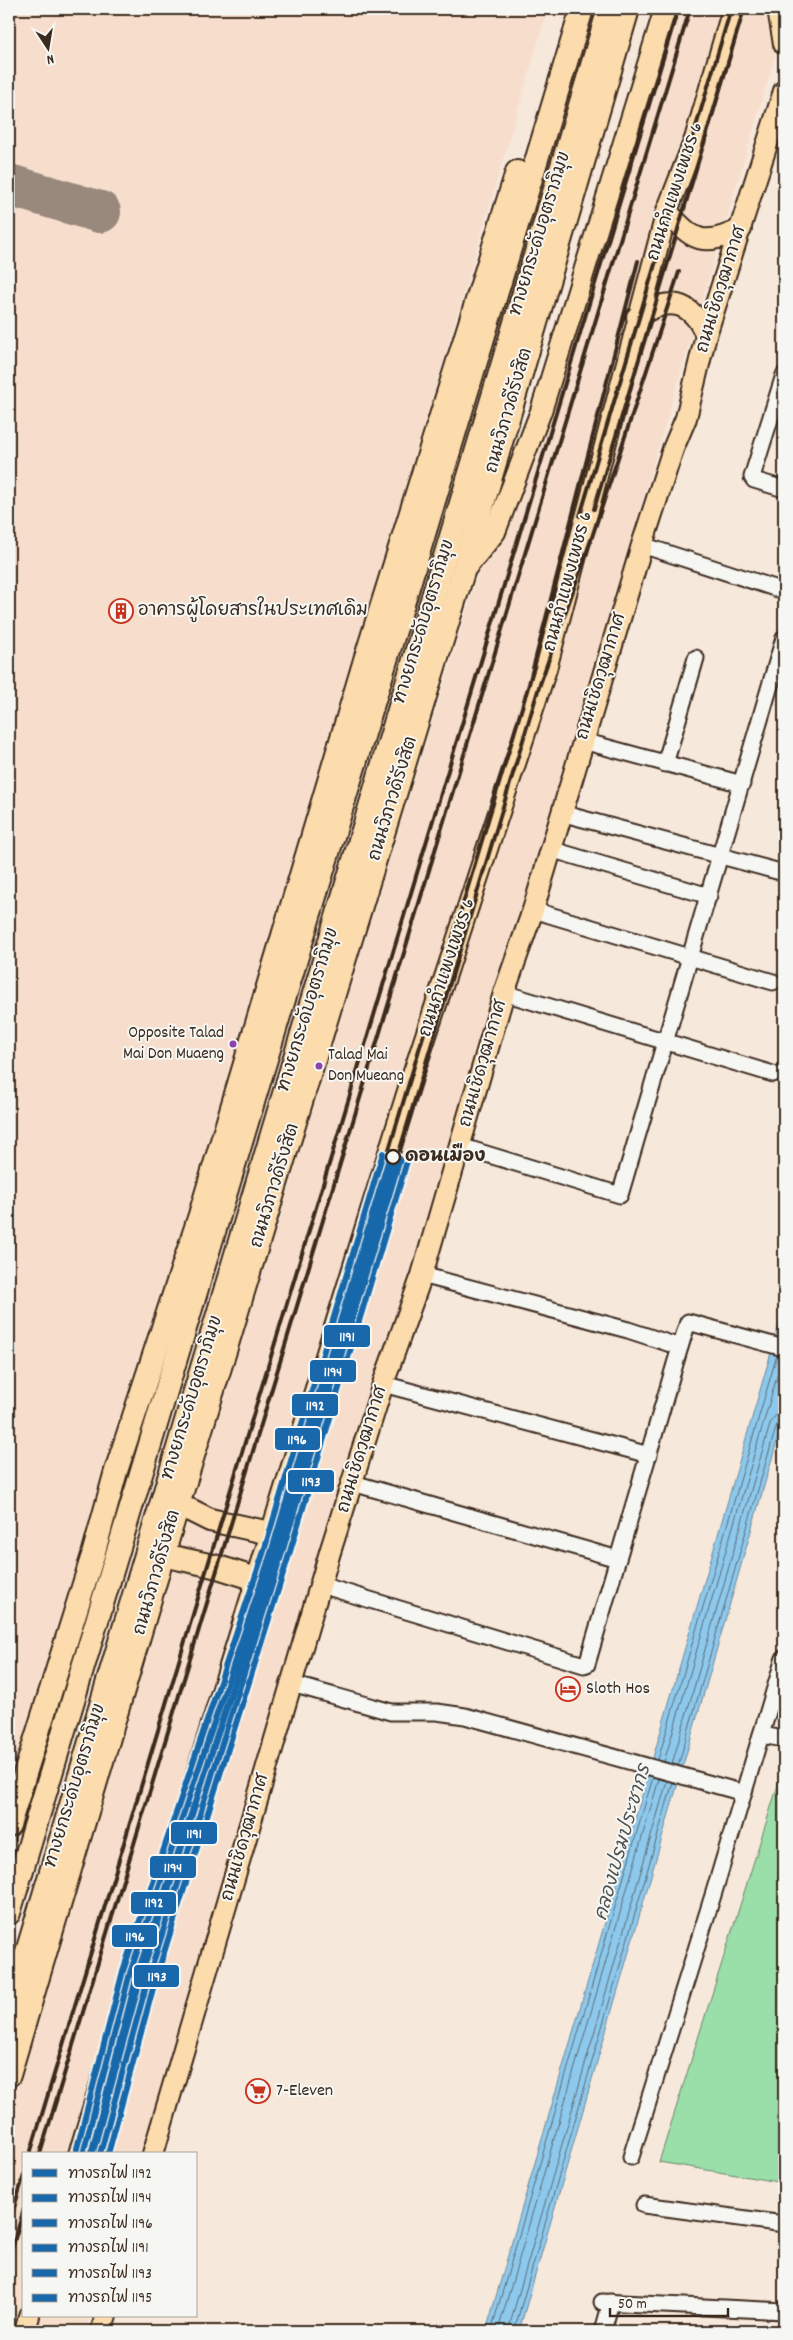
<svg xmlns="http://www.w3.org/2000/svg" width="793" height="2340" viewBox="0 0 793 2340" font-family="Dekko,'Playpen Sans Thai',sans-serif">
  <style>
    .built { fill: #f7decc }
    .green { fill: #9adeaa; stroke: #6a8464 }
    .water { fill: #8dc9ed; stroke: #6c899a }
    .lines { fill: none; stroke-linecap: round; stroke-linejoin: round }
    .shore { stroke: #5c6a71; stroke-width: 1 }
    .taxiway { stroke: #99897d; stroke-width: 42 }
    .minor-casing { stroke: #3b2a1e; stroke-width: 19 }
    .major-casing { stroke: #3b2a1e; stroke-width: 24 }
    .highway-casing { stroke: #3b2a1e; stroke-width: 26 }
    .minor { stroke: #f6f6f2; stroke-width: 15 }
    .major { stroke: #fcdcac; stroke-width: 20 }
    .highway { stroke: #fcdcac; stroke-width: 22 }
    .rail { stroke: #3b2a1e; stroke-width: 4 }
    .rail-1-casing { stroke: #f6f6f2; stroke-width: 10 }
    .rail-2-casing { stroke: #f6f6f2; stroke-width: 10 }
    .rail-3-casing { stroke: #f6f6f2; stroke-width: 10 }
    .rail-4-casing { stroke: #f6f6f2; stroke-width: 10 }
    .rail-5-casing { stroke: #f6f6f2; stroke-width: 10 }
    .rail-6-casing { stroke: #f6f6f2; stroke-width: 10 }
    .rail-1 { stroke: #1968ab; stroke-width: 6 }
    .rail-2 { stroke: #1968ab; stroke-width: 6 }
    .rail-3 { stroke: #1968ab; stroke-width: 6 }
    .rail-4 { stroke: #1968ab; stroke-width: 6 }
    .rail-5 { stroke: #1968ab; stroke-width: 6 }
    .rail-6 { stroke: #1968ab; stroke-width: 6 }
    .bus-dot { fill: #8e44ad; stroke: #f6f6f2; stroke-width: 2 }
    .stop-dot { fill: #f6f6f2; stroke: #3b2a1e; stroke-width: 2.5 }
    .labels { text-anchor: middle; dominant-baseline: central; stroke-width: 4; stroke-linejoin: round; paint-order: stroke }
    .bus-label { font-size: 17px; fill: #3b2a1e; stroke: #f6f6f2; text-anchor: end }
    .street-label { font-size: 18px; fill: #3b2a1e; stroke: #f6f6f2 }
    .poi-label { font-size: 18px; fill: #3b2a1e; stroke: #f6f6f2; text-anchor: start }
    .stop-label { font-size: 18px; font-weight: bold; fill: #3b2a1e; stroke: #f6f6f2; text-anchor: start }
    .water-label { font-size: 19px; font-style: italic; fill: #505252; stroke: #f6f6f2 }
    .line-badge { stroke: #f6f6f2; stroke-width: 2 }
    .badge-label { font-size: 14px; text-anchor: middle; font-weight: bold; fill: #fff }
  </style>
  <rect width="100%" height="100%" fill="#f7e8dc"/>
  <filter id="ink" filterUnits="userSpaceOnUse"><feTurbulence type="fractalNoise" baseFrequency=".02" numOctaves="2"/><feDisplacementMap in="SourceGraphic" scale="10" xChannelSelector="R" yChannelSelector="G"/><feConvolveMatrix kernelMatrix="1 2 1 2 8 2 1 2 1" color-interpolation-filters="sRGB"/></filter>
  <g filter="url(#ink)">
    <g class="built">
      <path d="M9,9H548L193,1205L9,1818Z"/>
      <path d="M655,9H784V26L433,1205L140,2154H24V2316H90L86,2331H9V2115L193,1500L411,789Z"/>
    </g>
    <path class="green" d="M784,1766V2183L659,2162Z"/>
    <path class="water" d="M784,1308V1417L519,2331H486Z"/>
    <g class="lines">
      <g class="shore">
        <path d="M658,1760L777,1355"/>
        <path d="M664,1762L783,1356"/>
        <path d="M672,1764L771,1421L776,1415L784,1413"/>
        <path d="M678,1766L777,1424L784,1419"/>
        <path d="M491,2331L653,1777"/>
        <path d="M498,2331L659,1779"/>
        <path d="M508,2331L667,1781"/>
        <path d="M514,2331L673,1782"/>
      </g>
      <path class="taxiway" d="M9,185L100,212"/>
      <defs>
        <g id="minor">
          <path d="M784,375L752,477L754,480L784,489"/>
          <path d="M642,545L784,591"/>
          <path d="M583,741L742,784"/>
          <path d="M665,764L696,658"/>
          <path d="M561,813L784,873"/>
          <path d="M550,849L709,896"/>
          <path d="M533,910L773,982"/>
          <path d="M504,993L773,1074"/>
          <path d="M460,1146L620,1195L784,638"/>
          <path d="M680,1347L688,1322L784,1348"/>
          <path d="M383,1384L649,1455"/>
          <path d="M353,1483L618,1559"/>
          <path d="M321,1585L584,1665L587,1664L680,1347L628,1330L422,1275"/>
          <path d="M292,1684L391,1712H437L465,1716L744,1793"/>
          <path d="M761,1735L784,1739"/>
          <path d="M631,2157L714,1892L784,1658"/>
          <path d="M644,2205L784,2224"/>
          <path d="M602,2302L784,2311"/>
          <path d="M603,2331L611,2302"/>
        </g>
        <g id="major">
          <path d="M778,9L784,44"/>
          <path d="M667,211C693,242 704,247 741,229"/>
          <path d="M637,317C668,296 691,300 706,335"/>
          <path d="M465,569L495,532L541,411L665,9"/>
          <path d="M79,2154L412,1078L546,669L667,211L695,139L733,9"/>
          <path d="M153,2154L330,1552L383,1384L422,1275L504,993L533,910L642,545L673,449L686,418L706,335L784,91"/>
          <path d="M25,2331L29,2316"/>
          <path d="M101,2331L106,2316"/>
        </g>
        <g id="highway">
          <path d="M177,1508L190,1510L210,1520L270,1533"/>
          <path d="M163,1555L218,1567L256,1579"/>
          <path d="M9,1825L93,1555L116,1471L200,1215L365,660L517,172"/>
          <path d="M9,1913L582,9"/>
          <path d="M9,2012L609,9"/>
          <path d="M9,2075L177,1508L463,572L628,9"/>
        </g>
      </defs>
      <use href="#minor" class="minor-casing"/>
      <use href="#major" class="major-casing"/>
      <use href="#highway" class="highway-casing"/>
      <use href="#minor" class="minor"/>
      <use href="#major" class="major"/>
      <use href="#highway" class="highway"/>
      <g class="rail">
        <path d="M594,509L744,9"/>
        <path d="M580,516L731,9"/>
        <path d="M111,2020L268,1552L529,684L638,261"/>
        <path d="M129,2026L278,1555L539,687L591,540L679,272"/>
        <path d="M30,2154L678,9"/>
        <path d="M40,2154L690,9"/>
        <path d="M9,2224L24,2175"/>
        <path d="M9,2258L24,2209"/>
      </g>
      <defs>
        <path id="rail-1" d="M83,2154L130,1973L271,1553L390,1155"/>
        <path id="rail-2" d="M91,2154L137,1975L278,1555L397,1157"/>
        <path id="rail-3" d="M76,2152L123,1971L264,1551L383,1153"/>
        <path id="rail-4" d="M100,2154L148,1979L281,1556L400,1159"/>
        <path id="rail-5" d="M108,2154L155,1981L288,1558L407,1161"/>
        <path id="rail-6" d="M93,2152L141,1977L274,1554L393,1157"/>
      </defs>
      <use href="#rail-1" class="rail-1-casing"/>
      <use href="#rail-2" class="rail-2-casing"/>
      <use href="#rail-3" class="rail-3-casing"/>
      <use href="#rail-4" class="rail-4-casing"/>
      <use href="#rail-5" class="rail-5-casing"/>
      <use href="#rail-6" class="rail-6-casing"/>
      <use href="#rail-1" class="rail-1"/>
      <use href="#rail-2" class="rail-2"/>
      <use href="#rail-3" class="rail-3"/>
      <use href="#rail-4" class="rail-4"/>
      <use href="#rail-5" class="rail-5"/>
      <use href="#rail-6" class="rail-6"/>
    </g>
  </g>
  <defs>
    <symbol id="building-ring" viewBox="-11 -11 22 22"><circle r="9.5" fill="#f6f6f2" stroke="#c8321e" stroke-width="1.5"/><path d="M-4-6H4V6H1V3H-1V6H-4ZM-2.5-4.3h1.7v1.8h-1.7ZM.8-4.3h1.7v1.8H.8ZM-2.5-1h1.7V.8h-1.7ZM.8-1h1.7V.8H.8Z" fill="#c8321e"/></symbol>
    <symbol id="hotel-ring" viewBox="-11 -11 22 22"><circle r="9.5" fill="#f6f6f2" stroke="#c8321e" stroke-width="1.5"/><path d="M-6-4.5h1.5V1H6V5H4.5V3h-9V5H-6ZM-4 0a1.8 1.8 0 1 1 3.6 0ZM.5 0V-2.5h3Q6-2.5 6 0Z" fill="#c8321e"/></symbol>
    <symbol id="supermarket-ring" viewBox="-11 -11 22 22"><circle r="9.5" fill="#f6f6f2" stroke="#c8321e" stroke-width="1.5"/><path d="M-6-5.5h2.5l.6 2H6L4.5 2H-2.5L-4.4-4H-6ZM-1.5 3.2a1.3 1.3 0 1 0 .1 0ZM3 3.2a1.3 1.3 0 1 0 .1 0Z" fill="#c8321e"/></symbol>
  </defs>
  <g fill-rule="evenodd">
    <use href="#building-ring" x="107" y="597" width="28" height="28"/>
    <use href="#hotel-ring" x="554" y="1675" width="28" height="28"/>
    <use href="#supermarket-ring" x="244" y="2077" width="28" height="28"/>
  </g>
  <g class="bus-dot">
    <circle cx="233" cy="1044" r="4.5"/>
    <circle cx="319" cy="1066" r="4.5"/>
  </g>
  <circle class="stop-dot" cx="393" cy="1157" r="7"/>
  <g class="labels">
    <g class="bus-label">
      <text x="224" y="1034">Opposite Talad<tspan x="224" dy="21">Mai Don Muaeng</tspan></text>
      <text x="328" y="1056" text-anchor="start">Talad Mai<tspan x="328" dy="21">Don Mueang</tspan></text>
    </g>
    <g class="street-label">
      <text transform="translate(676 192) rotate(-72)">ถนนกำแพงเพชร 6</text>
      <text transform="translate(541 234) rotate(-73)">ทางยกระดับอุตราภิมุข</text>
      <text transform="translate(722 290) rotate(-73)">ถนนเชิดวุฒากาศ</text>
      <text transform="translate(510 411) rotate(-74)">ถนนวิภาวดีรังสิต</text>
      <text transform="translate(569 582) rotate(-75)">ถนนกำแพงเพชร 6</text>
      <text transform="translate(425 622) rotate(-73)">ทางยกระดับอุตราภิมุข</text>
      <text transform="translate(602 677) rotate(-73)">ถนนเชิดวุฒากาศ</text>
      <text transform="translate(394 799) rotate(-73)">ถนนวิภาวดีรังสิต</text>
      <text transform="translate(448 968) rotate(-72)">ถนนกำแพงเพชร 6</text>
      <text transform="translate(309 1010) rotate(-73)">ทางยกระดับอุตราภิมุข</text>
      <text transform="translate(484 1064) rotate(-74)">ถนนเชิดวุฒากาศ</text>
      <text transform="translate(276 1186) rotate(-73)">ถนนวิภาวดีรังสิต</text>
      <text transform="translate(193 1398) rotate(-73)">ทางยกระดับอุตราภิมุข</text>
      <text transform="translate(363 1450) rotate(-73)">ถนนเชิดวุฒากาศ</text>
      <text transform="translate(158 1573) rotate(-74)">ถนนวิภาวดีรังสิต</text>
      <text transform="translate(76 1786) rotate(-73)">ทางยกระดับอุตราภิมุข</text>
      <text transform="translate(246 1838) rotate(-74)">ถนนเชิดวุฒากาศ</text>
    </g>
    <g class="poi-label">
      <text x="138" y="611">อาคารผู้โดยสารในประเทศเดิม</text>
      <text x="586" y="1689">Sloth Hos</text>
      <text x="276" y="2091">7-Eleven</text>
    </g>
    <g class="stop-label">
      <text x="405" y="1157">ดอนเมือง</text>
    </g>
    <g class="water-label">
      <text transform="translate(624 1843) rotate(-74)">คลองเปรมประชากร</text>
    </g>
  </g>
  <g class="line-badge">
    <rect x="323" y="1324" width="48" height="24" rx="5" fill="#1968ab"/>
    <rect x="309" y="1359" width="48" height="24" rx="5" fill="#1968ab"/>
    <rect x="291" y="1393" width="48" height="24" rx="5" fill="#1968ab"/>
    <rect x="274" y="1427" width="47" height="24" rx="5" fill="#1968ab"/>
    <rect x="287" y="1469" width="48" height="24" rx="5" fill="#1968ab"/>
    <rect x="170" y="1821" width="48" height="24" rx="5" fill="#1968ab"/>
    <rect x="149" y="1855" width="48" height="24" rx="5" fill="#1968ab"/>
    <rect x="130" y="1891" width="47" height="24" rx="5" fill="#1968ab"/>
    <rect x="111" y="1924" width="47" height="24" rx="5" fill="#1968ab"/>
    <rect x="133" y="1964" width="47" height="24" rx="5" fill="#1968ab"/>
  </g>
  <g class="badge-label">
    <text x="347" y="1341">1191</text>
    <text x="333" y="1376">1194</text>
    <text x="315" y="1410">1192</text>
    <text x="297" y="1444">1196</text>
    <text x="311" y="1486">1193</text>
    <text x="194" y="1838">1191</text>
    <text x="173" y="1872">1194</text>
    <text x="154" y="1907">1192</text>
    <text x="135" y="1941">1196</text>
    <text x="157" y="1981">1193</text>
  </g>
  <rect width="793" height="2340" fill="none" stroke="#f6f6f2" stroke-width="30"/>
  <rect x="15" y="15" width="763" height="2310" fill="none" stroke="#3b2a1e" stroke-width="2" filter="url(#ink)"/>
  <rect x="22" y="2152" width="175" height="165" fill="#f6f6f2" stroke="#aba49d"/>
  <rect x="32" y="2169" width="25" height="8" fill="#1968ab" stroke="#aba49d"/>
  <text x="68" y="2178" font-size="15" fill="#3b2a1e">ทางรถไฟ 1192</text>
  <rect x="32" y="2194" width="25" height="8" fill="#1968ab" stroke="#aba49d"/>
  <text x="68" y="2202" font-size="15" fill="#3b2a1e">ทางรถไฟ 1194</text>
  <rect x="32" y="2219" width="25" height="8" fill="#1968ab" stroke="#aba49d"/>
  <text x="68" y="2228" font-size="15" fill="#3b2a1e">ทางรถไฟ 1196</text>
  <rect x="32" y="2244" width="25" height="8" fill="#1968ab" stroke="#aba49d"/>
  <text x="68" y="2252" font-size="15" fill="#3b2a1e">ทางรถไฟ 1191</text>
  <rect x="32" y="2269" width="25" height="8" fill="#1968ab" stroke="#aba49d"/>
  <text x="68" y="2278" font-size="15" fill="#3b2a1e">ทางรถไฟ 1193</text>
  <rect x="32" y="2294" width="25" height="8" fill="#1968ab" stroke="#aba49d"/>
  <text x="68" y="2302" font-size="15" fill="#3b2a1e">ทางรถไฟ 1195</text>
  <g transform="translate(48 48) rotate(168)" stroke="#f6f6f2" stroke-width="4" paint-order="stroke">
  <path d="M0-4L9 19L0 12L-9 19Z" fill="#3b2a1e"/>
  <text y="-8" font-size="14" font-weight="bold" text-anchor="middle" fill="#3b2a1e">N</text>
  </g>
  <path d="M610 2308v8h118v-8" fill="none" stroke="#3b2a1e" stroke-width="2.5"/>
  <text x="618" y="2308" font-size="15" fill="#3b2a1e" stroke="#f6f6f2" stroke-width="4" paint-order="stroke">50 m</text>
</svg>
